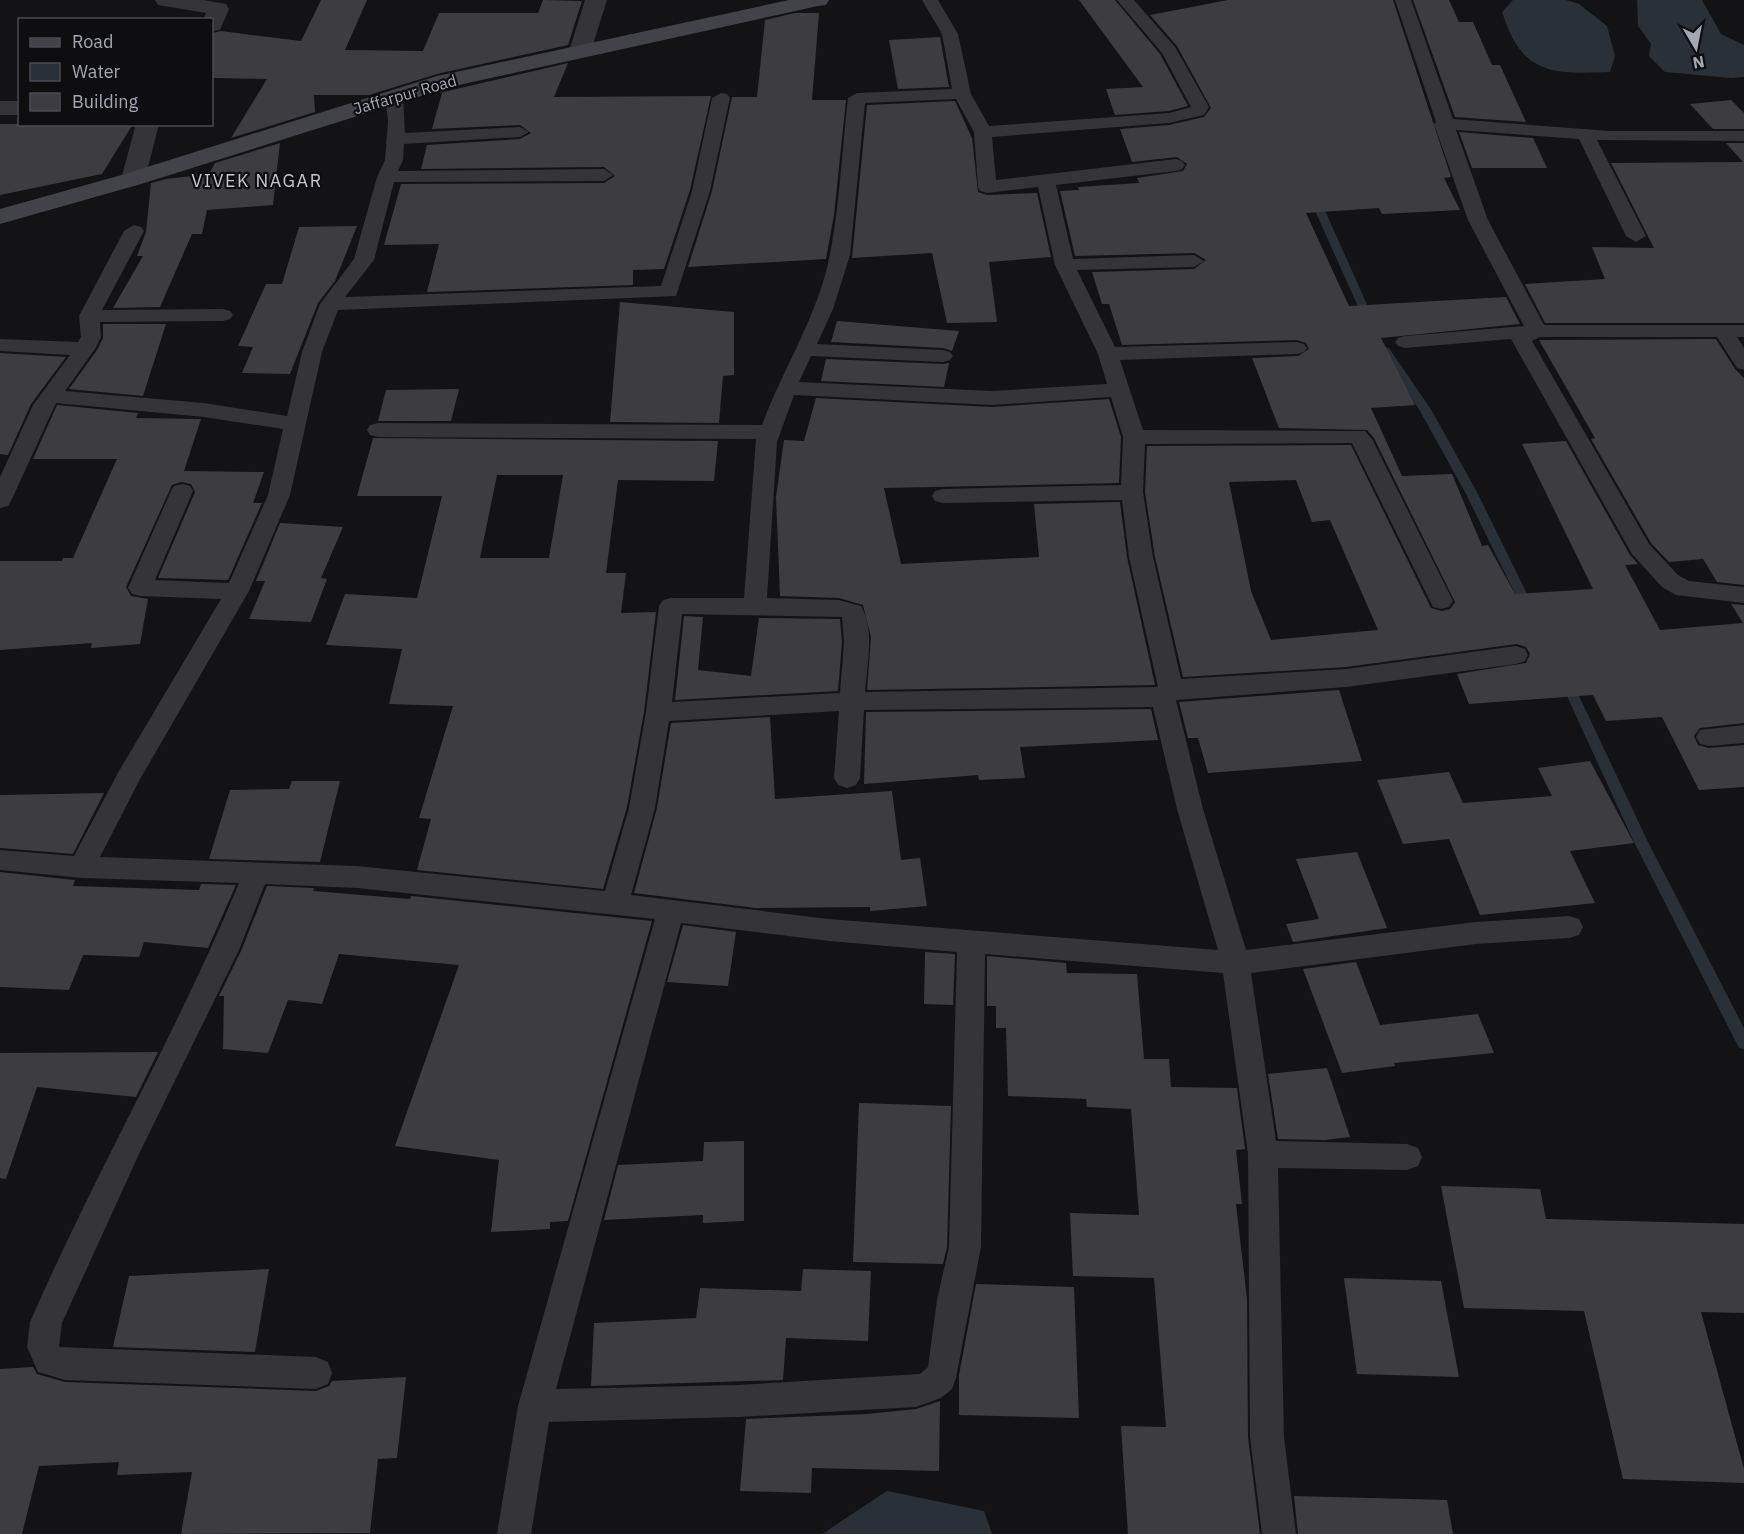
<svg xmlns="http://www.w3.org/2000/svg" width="1744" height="1534" viewBox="0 0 1744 1534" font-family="'IBM Plex Sans',sans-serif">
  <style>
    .water { fill: #293037 }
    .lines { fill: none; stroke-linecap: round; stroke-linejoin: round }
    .stream { fill: #293037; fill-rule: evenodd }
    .building { fill: #3d3d41; fill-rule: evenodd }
    .lane { fill: #343439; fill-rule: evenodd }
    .street { fill: #343439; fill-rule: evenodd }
    .secondary { fill: #424349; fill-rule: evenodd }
    .labels { text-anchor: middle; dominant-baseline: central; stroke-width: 4.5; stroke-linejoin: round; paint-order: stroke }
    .far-street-label { font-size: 16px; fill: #a4a8b4; stroke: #0e0d0f }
    .far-neighbourhood-label { font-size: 18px; letter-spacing: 1.5px; fill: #c5c7d0; stroke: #0e0d0f }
  </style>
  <rect width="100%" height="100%" fill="#131214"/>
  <g class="water">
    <path d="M1513,0H1566L1579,4L1607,26L1615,56L1610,72C1551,74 1522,75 1502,12Z"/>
    <path d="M1637,0H1702L1721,34L1744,45V77L1731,78L1665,72L1649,56L1651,44L1638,26Z"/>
    <path d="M887,1491L984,1511L992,1534H822Z"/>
  </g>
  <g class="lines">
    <g class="stream">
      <path d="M1313,192L1318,195L1374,320L1373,322H1365L1364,320L1308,195Z"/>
      <path d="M1385,347L1389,348L1432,411L1478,494L1534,608L1532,611L1528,612L1522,608L1466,494L1420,411L1380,350Z"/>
      <path d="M1566,676L1572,681L1648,842L1744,1028V1049L1739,1048L1634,842L1560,681Z"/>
    </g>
  </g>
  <g class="building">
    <path d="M321,0H367L345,50L423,51L439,13H538L543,0L582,1L568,45L437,74L369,95H314L315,112L231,138L267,79L212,78V33L221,31L301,41Z"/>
    <path d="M1079,0H1115L1160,54L1188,106L1169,111L1115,115L1106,89L1143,87Z"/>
    <path d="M1228,0H1393L1451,177L1444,178L1460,210L1382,214L1379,208L1306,213L1349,306L1506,297L1520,324L1381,338L1415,405L1371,408L1402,476L1452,474L1482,546L1488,545L1515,594L1593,589L1522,444L1566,441L1630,555L1638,564L1625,565L1660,630L1743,623L1731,604L1744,605V723L1700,728L1694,736L1698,745L1709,748L1744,745V787L1699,790L1662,717L1606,721L1593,695L1469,704L1457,674L1526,663L1530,654L1526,647L1517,644L1346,667L1183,677L1155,557L1145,492L1147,446L1351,445L1431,608L1442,611L1450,609L1455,602L1374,438L1367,430L1279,428L1252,358L1298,356L1309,349L1306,343L1297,340L1122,345L1109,304H1102L1092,272L1194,269L1206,260L1194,253L1075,256L1060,191L1079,190L1078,187L1139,183L1137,178L1183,171L1187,164L1177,157L1132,162L1120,129L1169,125L1204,117L1211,108L1177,46L1150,15ZM1296,480L1312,522L1330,520L1378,630L1271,640L1251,591L1229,482Z"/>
    <path d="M1413,0H1449L1459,22H1473L1492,65H1500L1526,122L1455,117Z"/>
    <path d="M795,13H819L812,100H846L834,215L826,259L688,267L712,191L732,97H757L765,20Z"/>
    <path d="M940,37L949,87L898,89L889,40Z"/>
    <path d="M568,63L554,97L711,96L690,190L664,269L633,270V285L427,292L439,244L384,245L401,184L604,183L615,176L604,167L421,169L427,145L520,139L531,133L520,125L432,129L442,93H439Z"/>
    <path d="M1731,100L1744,113V129H1713L1690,104Z"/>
    <path d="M955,101L972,138L978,192L987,195L1037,193L1051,257L989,262L997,322L947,323L932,253L852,258L867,105Z"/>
    <path d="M0,124H133L102,174L0,195Z"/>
    <path d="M1459,132L1533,138L1547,168H1472Z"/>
    <path d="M280,143L273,205L207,210L202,234H192L160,307L113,308L143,256H137L146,232L151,183L166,179L209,174L215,163Z"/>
    <path d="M1726,143H1744V323H1545L1525,284L1605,279L1592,247L1654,248L1611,163L1743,162Z"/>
    <path d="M357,226L335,281L318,303L290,374L242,373L253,347L238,346L266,284H282L299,227Z"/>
    <path d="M620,302L734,312V375L723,376L719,423L610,422Z"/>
    <path d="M837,321L959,331L952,351L943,348L831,342Z"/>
    <path d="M103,324H166L143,396L69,389L97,350L103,338Z"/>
    <path d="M1716,339L1735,369L1744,378V585L1717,582L1703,559L1669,562L1651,543L1591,439L1595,438L1539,340Z"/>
    <path d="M0,353L66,357L31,404L8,455L0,454Z"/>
    <path d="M826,359L943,364L949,363L944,387L821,381Z"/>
    <path d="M459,389L451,421H378L386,390Z"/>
    <path d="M816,398L992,407L1109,399L1121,437L1119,483L884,488L901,564L1039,557L1034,504L1120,502L1127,557L1155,685L867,690L871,637L863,605L839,598L780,596L776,497L784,440L804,441Z"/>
    <path d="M57,405L138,413L136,418L201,419L184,471L264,472L253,503H262L228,580L158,578L195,492L191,484L181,482L172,485L126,587L131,596L148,599L140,644L91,648L92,643L0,650V561H62L63,558H73L117,459H33Z"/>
    <path d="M373,438L718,441L714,481L618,480L606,573H626L621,613L656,612L644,712L627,807L603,889L417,870L431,819L419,818L453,706L389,704L402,649L326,645L345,594L417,598L442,496H357ZM497,475H563L549,558H480Z"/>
    <path d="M280,523L343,527L321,578L327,579L311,622L249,619L265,581H256Z"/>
    <path d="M684,616L703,617L698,670L751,676L759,618L840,619L842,642L838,691L675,700Z"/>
    <path d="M1339,690L1362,761L1208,773L1198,738H1188L1179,702Z"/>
    <path d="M1151,709L1158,740L1020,747L1025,778L979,780L978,775L864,784L866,712Z"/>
    <path d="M770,717L775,799L892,791L901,860L920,858L927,906L870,911V907L756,908L634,893L657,808L671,723Z"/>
    <path d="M1590,761L1634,843L1570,851L1595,903L1480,915L1449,839L1403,844L1377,780L1449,772L1463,803L1552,796L1538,768Z"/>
    <path d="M292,781H340L320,862L209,859L230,790L289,789Z"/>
    <path d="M104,793L73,854L0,848V795Z"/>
    <path d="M1357,852L1387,928L1293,942L1286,924L1319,919L1296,859Z"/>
    <path d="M0,872L75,880L73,886L199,890L201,884L236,885L208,948L144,942L139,957L83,955L69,990L0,987Z"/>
    <path d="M267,886L314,888L313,891L410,899L411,896L652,921L568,1221L550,1222V1229L491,1232L499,1160L395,1146L459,965L339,954L322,1004L288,1000L268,1053L223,1049L224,996H219L241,951Z"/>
    <path d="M683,925L736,932L728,986L667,982Z"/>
    <path d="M925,952L955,954L953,1005L924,1004Z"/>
    <path d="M987,956L1066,963L1067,973L1137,974L1144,1059H1169L1171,1087L1237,1088L1245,1149L1236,1150L1242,1204H1236L1247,1299L1248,1437L1260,1534H1128L1121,1426L1166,1427L1154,1278L1073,1276L1070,1213L1139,1215L1131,1109L1087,1107L1086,1099L1008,1096L1006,1028H996V1006H987Z"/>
    <path d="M1356,962L1380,1025L1478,1014L1494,1053L1394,1063L1395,1066L1342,1073L1303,969Z"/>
    <path d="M158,1052L136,1097L37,1087L6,1179L0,1178V1053Z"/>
    <path d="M1327,1068L1350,1137L1325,1140L1278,1139L1268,1074Z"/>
    <path d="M859,1103L951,1106L947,1247L943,1264L853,1262Z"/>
    <path d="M744,1141V1221L703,1223V1215L604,1220L618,1165L703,1161L704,1142Z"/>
    <path d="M1441,1186L1540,1189L1546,1219L1744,1224V1313L1701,1312L1744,1469V1483L1623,1479L1584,1311L1464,1308Z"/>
    <path d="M269,1269L255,1352L113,1347L129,1276Z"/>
    <path d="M803,1269L871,1271L868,1341L786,1338L783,1380L591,1386L594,1323L696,1318L700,1288L801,1291Z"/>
    <path d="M1344,1278L1441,1281L1459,1377L1357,1374Z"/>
    <path d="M976,1284L1074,1287L1079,1418L959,1415V1375Z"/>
    <path d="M33,1367L37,1374L65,1382L316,1391L329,1386L332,1381L406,1377L397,1458L378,1459L370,1533L181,1534L192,1472L117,1475L119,1462L39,1466L22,1534H0V1369Z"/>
    <path d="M940,1401L939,1471L812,1468L811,1493L740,1491L746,1419L867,1414L916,1409Z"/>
    <path d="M1294,1496L1447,1500L1453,1534H1298Z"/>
  </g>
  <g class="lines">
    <g class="lane">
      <path d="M922,0H938L958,34L971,94L989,126L1169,113L1191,107L1162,53L1117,0H1134L1175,47L1209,107L1204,115L1169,123L992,137L996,180L1176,159L1182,161L1185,165L1182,169L1176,171L1056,185L1073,259L1194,255L1204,261L1194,267L1077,270L1115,347L1297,342L1304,344L1307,348L1304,352L1297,354L1120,360L1143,430L1365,431L1372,439L1453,601L1449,607L1441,609L1433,607L1352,443L1145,444L1143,492L1153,557L1181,679L1346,669L1516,646L1525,649L1528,655L1525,661L1516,664L1346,687L1176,700L1203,809L1246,950L1476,922L1569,916L1579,919L1583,927L1579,935L1569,938L1476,944L1251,973L1276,1141L1407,1144L1418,1148L1422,1157L1418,1166L1407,1170L1278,1168L1284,1437L1296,1534H1262L1250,1437L1248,1154L1223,973L985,954L981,1247L956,1378L952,1389L941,1398L916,1407L738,1417L549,1422L531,1534H497L518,1406L655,919L357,888L265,884L239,950L139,1154L62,1323L59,1347L316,1357L328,1362L332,1373L328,1384L316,1389L65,1380L38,1372L27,1347L30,1322C95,1173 177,1033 239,883L82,878L0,870V850L74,856L119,771L221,599L140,596L132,594L128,588L171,491L174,486L182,484L190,486L193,491L155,580L229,583L268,495L283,429L204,417L56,403L11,501L8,506L0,508V477L33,405L70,355L0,351V339L78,342L81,337L79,316L124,231L134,225L141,227L144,231L102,310L223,309L230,311L233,315L230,319L223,321L100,322L101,337L95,349L65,391L204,403L287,416L302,352L320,304L354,259L377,177L385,160L388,121L385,96L388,92H400L403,96L405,133L520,127L529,132L520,137L404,144L403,160L398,171L604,169L613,175L604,181L394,182L374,260L345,297L661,286L692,191L712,98L721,93L727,94L730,98L710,191L676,296L338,310L322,352L290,495L249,591L139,781L100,857L357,866L605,891L629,808L646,712L659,606L663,600L671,598H744L756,439L378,437L370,435L367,430L370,425L378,423L762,425C783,368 819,314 830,254C840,203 842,149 848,98L857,93L952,89L942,34ZM956,99L974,132L978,187L980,191L987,193L1038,187L1055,265L1098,354L1107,384L992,391L799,382L811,356L943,362L950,360L953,356L950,352L943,350L817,344L833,309L850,255L865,103ZM794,395L992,405L1111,397L1123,437L1121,485L943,489L935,491L932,496L935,501L943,503L1122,500L1129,557L1158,687L865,692C867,667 875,629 861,606L839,600L767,598L777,442ZM682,614L842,617L844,642L840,693L672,702ZM1153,707L1177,809L1218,950L829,919L631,895L655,808L669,721L839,711L834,778L838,785L847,788L856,785L860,778L864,710ZM681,923L829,941L957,952L949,1247L937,1300L928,1367L920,1374L738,1385L556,1389Z"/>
      <path d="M1395,0H1411L1453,119L1610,131H1744V141L1597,140L1646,236L1636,242L1626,236L1579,139L1456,130L1488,220L1544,325H1744V337H1737L1744,348V370L1737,368L1717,337H1540L1532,341L1649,544L1678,575L1689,581L1744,587V603L1676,595L1662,587L1632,554L1511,339L1405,348L1398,346L1395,342L1398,338L1405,336L1524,326L1468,220L1434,124L1436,122Z"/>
      <path d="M1744,725V743L1709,746L1700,744L1696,737L1700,730Z"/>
    </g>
    <g class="street">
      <path d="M155,0H203L226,4L229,9L220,30L212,31V20H203L206,13L158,5Z"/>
      <path d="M585,0H607L591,51L588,56H572L569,51Z"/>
      <rect x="0" y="101" width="20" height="14"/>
      <path d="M136,124H159L145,179L141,184L133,186L125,184L121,179Z"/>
    </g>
    <path class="secondary" d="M789,0H829L826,5L818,6L450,87L141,184L0,224V209L125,174L437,76Z"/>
  </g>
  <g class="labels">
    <g class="far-street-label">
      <text transform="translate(405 94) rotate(-16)">Jaffarpur Road</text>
    </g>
    <g class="far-neighbourhood-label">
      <text x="257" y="180">VIVEK NAGAR</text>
    </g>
  </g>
  <rect x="18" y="18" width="195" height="108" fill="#0e0d0f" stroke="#4a4b51" stroke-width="1.5"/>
  <rect x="30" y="38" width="30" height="9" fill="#424349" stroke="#4a4b51" stroke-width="1.5"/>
  <text x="72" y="48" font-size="18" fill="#a4a8b4">Road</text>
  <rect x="30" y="63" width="30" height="18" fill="#293037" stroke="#4a4b51" stroke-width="1.5"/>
  <text x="72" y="78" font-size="18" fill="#a4a8b4">Water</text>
  <rect x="30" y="93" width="30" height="18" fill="#3d3d41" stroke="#4a4b51" stroke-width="1.5"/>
  <text x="72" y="108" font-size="18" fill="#a4a8b4">Building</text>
  <g transform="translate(1696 48) rotate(170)" stroke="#0e0d0f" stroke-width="4.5" paint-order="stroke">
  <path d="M0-4.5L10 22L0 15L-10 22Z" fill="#a4a8b4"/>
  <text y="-9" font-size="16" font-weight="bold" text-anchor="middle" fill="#a4a8b4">N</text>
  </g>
</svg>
